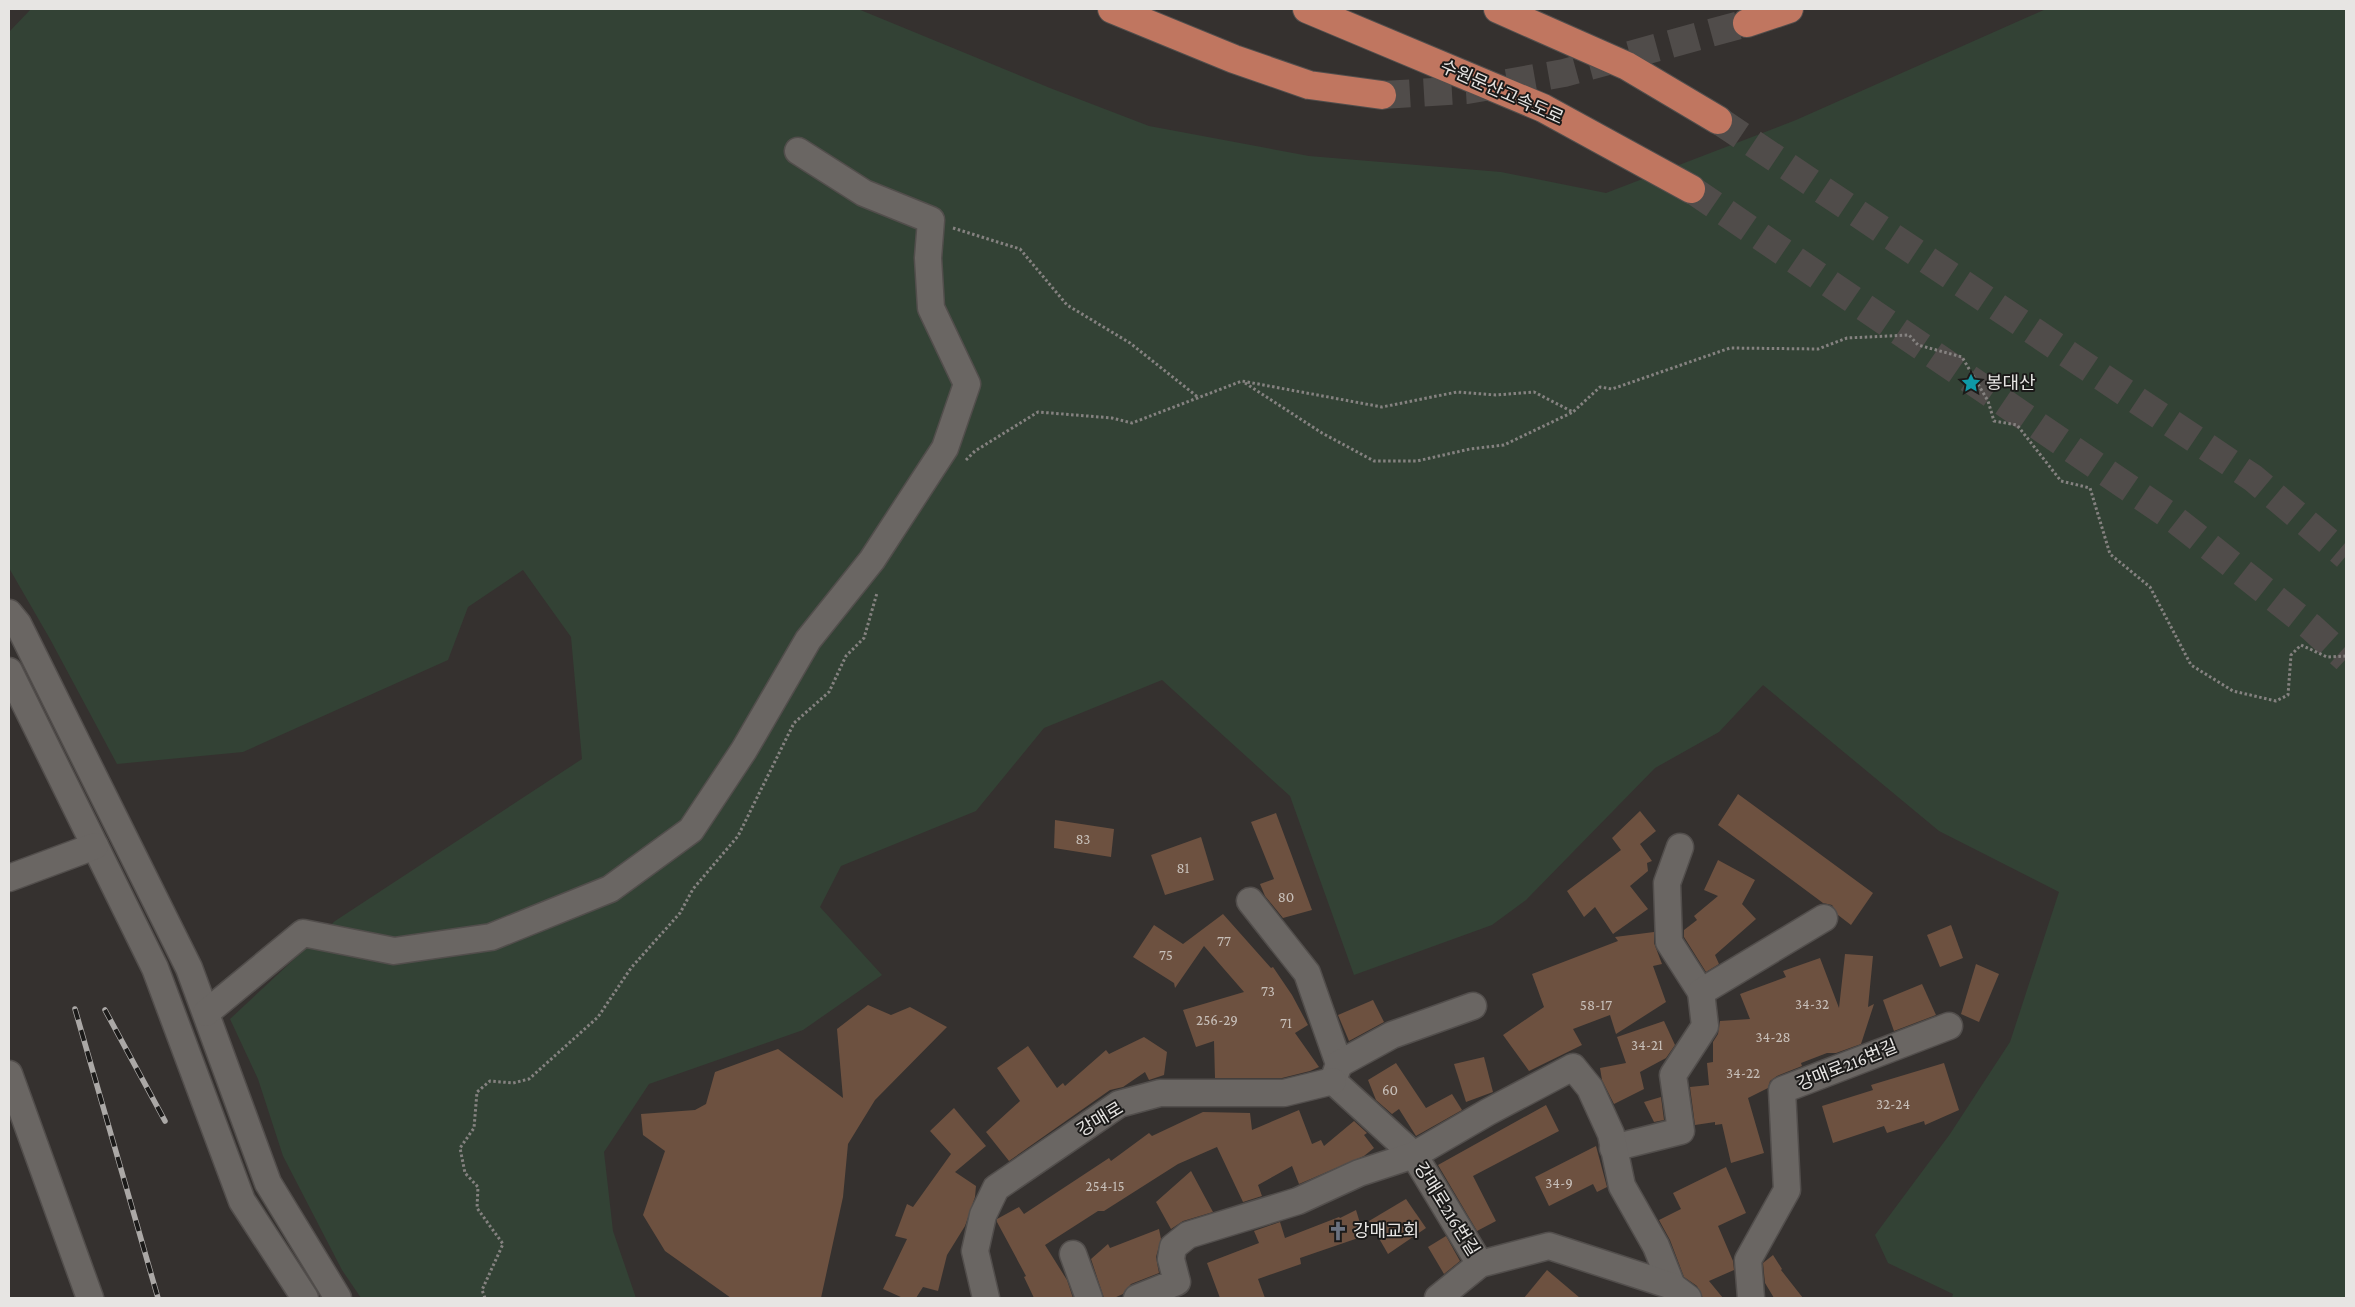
<svg xmlns="http://www.w3.org/2000/svg" width="2355" height="1307" viewBox="0 0 2355 1307" font-family="'Crimson Pro','Noto Sans KR',serif">
  <style>
    .green { fill: #334235 }
    .building { fill: #6d5140 }
    .lines { fill: none; stroke-linecap: round; stroke-linejoin: round }
    .highway-tunnel { stroke: #504c4a; stroke-width: 28; stroke-dasharray: 28 14; stroke-linecap: butt }
    .minor-casing { stroke: #524e4c; stroke-width: 29 }
    .highway-casing { stroke: #524e4c; stroke-width: 30 }
    .path { stroke: #858280; stroke-width: 3; stroke-dasharray: 2.5 2.5; stroke-linecap: butt }
    .minor { stroke: #6a6663; stroke-width: 26 }
    .highway { stroke: #c07660; stroke-width: 28 }
    .rail-casing { stroke: #aba8a6; stroke-width: 5.5 }
    .rail { stroke: #1b1a19; stroke-width: 4; stroke-dasharray: 11; stroke-linecap: butt }
    .labels { text-anchor: middle; dominant-baseline: central; stroke-width: 4; stroke-linejoin: round; paint-order: stroke }
    .number-label { font-size: 15px; fill: #c8c0ba }
    .street-label { font-size: 18px; fill: #e7e5e3; stroke: #1b1a19 }
    .poi-label { font-size: 18px; fill: #e7e5e3; stroke: #1b1a19; text-anchor: start }
  </style>
  <rect width="100%" height="100%" fill="#35312f"/>
  <path class="green" d="M31,9H858L1050,88L1149,126L1309,156L1501,172L1606,193L1796,120L2046,9H2346V1298H1952L1953,1294L1888,1263L1875,1235L1950,1134L2010,1042L2059,892L1939,831L1763,685L1719,732L1655,768L1526,900L1492,925L1354,975L1290,796L1162,680L1044,728L976,811L841,866L820,907L882,975L803,1030L649,1084L604,1152L613,1231L636,1298H361L342,1270L283,1156L258,1079L230,1019L335,921L582,759L571,637L523,570L468,607L448,660L243,752L117,764L50,639L9,568V32Z"/>
  <g class="building">
    <path d="M1738,794L1873,893L1851,925L1838,915L1832,905L1823,903L1718,825Z"/>
    <path d="M1640,811L1656,831L1640,844L1652,861L1647,863L1648,871L1630,886L1648,909L1613,934L1595,907L1584,917L1567,891L1621,850L1612,838Z"/>
    <path d="M1276,813L1312,910L1283,918L1265,896L1260,884L1274,879L1251,822Z"/>
    <path d="M1055,820L1114,829L1111,857L1054,848Z"/>
    <path d="M1201,837L1214,880L1165,895L1151,855Z"/>
    <path d="M1718,860L1755,880L1742,904L1756,919L1715,955L1719,964L1706,972L1684,937V930L1697,920L1694,916L1718,896L1704,890Z"/>
    <path d="M1223,914L1271,968L1273,967L1292,995L1308,1025L1295,1033L1319,1067L1310,1071L1282,1078H1215L1214,1041L1196,1047L1183,1010L1244,992L1204,946L1175,988L1174,983L1133,957L1154,925L1183,944Z"/>
    <path d="M1951,925L1963,958L1940,967L1927,935Z"/>
    <path d="M1654,932V943L1662,964L1653,966L1666,1002L1616,1034L1610,1015L1573,1029L1582,1045L1529,1071L1503,1035L1544,1007L1532,974L1618,941L1615,937Z"/>
    <path d="M1845,954L1873,956L1868,1007L1874,1004L1861,1044L1836,1053H1827L1801,1063L1802,1066L1777,1076L1770,1081L1768,1088L1748,1098L1764,1153L1731,1163L1722,1124L1715,1125V1122L1695,1125L1690,1087L1709,1085L1707,1063L1713,1062V1042L1718,1034L1720,1021L1750,1019L1740,994L1786,977L1783,971L1820,958L1839,1008Z"/>
    <path d="M1976,964L1999,974L1979,1022L1961,1014Z"/>
    <path d="M1922,984L1936,1015L1894,1031L1883,1000Z"/>
    <path d="M1373,1000L1384,1022L1349,1041L1338,1015Z"/>
    <path d="M868,1005L891,1015L910,1007L947,1027L875,1100L848,1144L843,1197L821,1298H731L665,1251L643,1215L665,1151L643,1135L641,1114L695,1110L706,1104L715,1072L778,1049L843,1098L837,1029Z"/>
    <path d="M1664,1021L1675,1045L1666,1058L1640,1072L1644,1089L1614,1104L1602,1080L1600,1068L1626,1063L1617,1037Z"/>
    <path d="M1144,1037L1167,1052L1164,1075L1149,1080L1145,1072L1123,1087L1110,1090L1009,1161L986,1132L1020,1101L997,1068L1028,1046L1057,1088L1063,1083L1065,1086L1106,1050L1109,1054Z"/>
    <path d="M1484,1057L1493,1092L1466,1102L1454,1064Z"/>
    <path d="M1396,1063L1426,1108L1452,1094L1462,1110L1416,1136L1399,1109L1392,1114L1376,1100L1368,1080Z"/>
    <path d="M1944,1063L1959,1110L1925,1125L1924,1121L1887,1133L1884,1126L1833,1143L1822,1106L1873,1090L1871,1085Z"/>
    <path d="M1661,1097L1664,1120L1654,1122L1644,1102Z"/>
    <path d="M1546,1105L1559,1131L1473,1176L1496,1221L1477,1231L1438,1165Z"/>
    <path d="M954,1108L986,1146L955,1172L976,1186L975,1197L965,1226L947,1255L938,1291L923,1287L916,1298H903L883,1289L907,1239L895,1236L907,1204L913,1207L951,1154L930,1131Z"/>
    <path d="M1299,1110L1312,1144L1321,1140L1324,1146L1354,1121L1367,1133L1364,1135L1374,1148L1364,1156L1299,1184L1292,1166L1258,1185L1262,1196L1243,1202L1217,1147L1178,1164L1104,1211H1098L1045,1245L1067,1280L1073,1298H1034L1024,1277L1026,1276L997,1222V1219L1019,1207L1024,1214L1109,1158L1111,1161L1149,1133L1152,1136L1203,1112L1250,1113L1252,1130Z"/>
    <path d="M1596,1146L1607,1187L1597,1192L1593,1184L1549,1206L1535,1177Z"/>
    <path d="M1726,1167L1746,1213L1718,1226L1733,1261L1734,1270L1709,1281L1723,1298H1703L1697,1286L1684,1277L1670,1240L1659,1220L1681,1209L1673,1193Z"/>
    <path d="M1191,1171L1213,1212L1183,1221L1171,1229L1156,1202Z"/>
    <path d="M1406,1199L1426,1228L1388,1254L1369,1221Z"/>
    <path d="M1356,1210L1364,1236L1300,1258L1301,1264L1258,1279L1265,1298H1220L1207,1263L1259,1243L1254,1231L1280,1222L1285,1238L1339,1217L1340,1218Z"/>
    <path d="M1159,1229L1161,1239L1156,1257L1159,1273L1131,1284L1123,1294L1114,1298H1104L1091,1259L1108,1244L1110,1248Z"/>
    <path d="M1446,1236L1460,1261L1444,1274L1428,1247Z"/>
    <path d="M1773,1255L1782,1269L1781,1270L1803,1298H1774L1765,1283L1763,1263Z"/>
    <path d="M1547,1270L1580,1298H1524Z"/>
  </g>
  <g class="lines">
    <g class="highway-tunnel">
      <path d="M1382,95L1467,90L1564,73L1747,23"/>
      <path d="M1718,120L2253,478L2346,556"/>
      <path d="M1691,189L2173,518L2311,627L2346,659"/>
    </g>
    <defs>
      <g id="minor">
        <path d="M9,613L18,624L189,968L268,1183L338,1298"/>
        <path d="M9,671L155,968L242,1201L305,1298"/>
        <path d="M1680,847L1667,883L1669,942L1701,992"/>
        <path d="M9,878L95,846"/>
        <path d="M1250,901L1307,973L1339,1064L1333,1081L1414,1155L1480,1264"/>
        <path d="M206,1013L303,933L394,951L491,937L610,889L691,830L744,750L808,640L872,560L945,448L967,384L931,308L928,258L931,220L864,193L798,151"/>
        <path d="M1339,1064L1392,1035L1473,1006"/>
        <path d="M9,1074L90,1298"/>
        <path d="M1613,1148L1681,1131L1673,1075L1705,1026L1701,992L1824,918"/>
        <path d="M1073,1254L1089,1298"/>
        <path d="M986,1298L975,1251L983,1215L996,1188L1119,1104L1160,1093H1284L1333,1081"/>
        <path d="M1137,1298L1177,1282L1171,1259L1173,1247L1188,1235L1298,1201L1359,1173L1414,1155L1488,1112L1573,1067L1590,1088L1611,1134L1622,1186L1656,1246L1672,1286"/>
        <path d="M1438,1298L1480,1264L1549,1246L1672,1286L1688,1298"/>
        <path d="M1751,1298L1748,1260L1787,1190L1782,1090L1949,1026"/>
      </g>
      <g id="highway">
        <path d="M1112,9L1234,59L1309,85L1382,95"/>
        <path d="M1307,9L1543,108L1691,189"/>
        <path d="M1498,9L1627,66L1718,120"/>
        <path d="M1747,23L1789,9"/>
      </g>
    </defs>
    <use href="#minor" class="minor-casing"/>
    <use href="#highway" class="highway-casing"/>
    <g class="path">
      <path d="M953,228L1020,249L1067,305L1130,343L1199,398"/>
      <path d="M1245,383L1322,433L1374,461H1417L1470,449L1504,445L1573,412"/>
      <path d="M966,460L975,451L1038,412L1112,418L1132,423L1242,381L1382,407L1457,392L1496,395L1534,392L1573,412L1600,387L1612,389L1730,348L1818,349L1847,338L1909,335L1918,345L1962,357L1988,401L1994,421L2017,425L2061,481L2090,488L2110,554L2150,587L2191,665L2233,691L2276,701L2288,695L2291,655L2301,645L2327,657L2346,656"/>
      <path d="M485,1298L482,1290L503,1244L477,1208L478,1187L465,1173L460,1148L474,1128L477,1092L490,1081L513,1083L529,1079L598,1017L631,968L680,913L693,889L738,836L794,723L829,692L846,656L864,638L877,593"/>
    </g>
    <use href="#minor" class="minor"/>
    <use href="#highway" class="highway"/>
    <defs>
      <g id="rail">
        <path d="M75,1009L158,1298"/>
        <path d="M105,1010L165,1121"/>
      </g>
    </defs>
    <use href="#rail" class="rail-casing"/>
    <use href="#rail" class="rail"/>
  </g>
  <defs>
    <symbol id="sight-bare" viewBox="-9 -9 18 18"><path d="M0-6L1.8-2.2L6-1.7L2.9 1.2L3.7 5.4L0 3.3L-3.7 5.4L-2.9 1.2L-6-1.7L-1.8-2.2Z" fill="#0f9aa8" stroke="#1b1a19" stroke-width="2.5" paint-order="stroke"/></symbol>
    <symbol id="church-bare" viewBox="-9 -9 18 18"><path d="M-1.2-6h2.4v3.5h3.3v2.4h-3.3V6h-2.4V-.1h-3.3v-2.4h3.3Z" fill="#6b7280" stroke="#1b1a19" stroke-width="2.5" paint-order="stroke"/></symbol>
  </defs>
  <g fill-rule="evenodd">
    <use href="#sight-bare" x="1957" y="369" width="28" height="28"/>
    <use href="#church-bare" x="1324" y="1217" width="28" height="28"/>
  </g>
  <g class="labels">
    <g class="number-label">
      <text x="1083" y="839">83</text>
      <text x="1183" y="868">81</text>
      <text x="1286" y="897">80</text>
      <text x="1224" y="941">77</text>
      <text x="1166" y="955">75</text>
      <text x="1268" y="991">73</text>
      <text x="1812" y="1004">34-32</text>
      <text x="1596" y="1005">58-17</text>
      <text x="1217" y="1020">256-29</text>
      <text x="1286" y="1023">71</text>
      <text x="1773" y="1037">34-28</text>
      <text x="1647" y="1045">34-21</text>
      <text x="1743" y="1073">34-22</text>
      <text x="1390" y="1090">60</text>
      <text x="1893" y="1104">32-24</text>
      <text x="1559" y="1183">34-9</text>
      <text x="1105" y="1186">254-15</text>
    </g>
    <g class="street-label">
      <text transform="translate(1502 92) rotate(24)">수원문산고속도로</text>
      <text transform="translate(1847 1065) rotate(-22)">강매로216번길</text>
      <text transform="translate(1100 1119) rotate(-31)">강매로</text>
      <text transform="translate(1447 1209) rotate(58)">강매로216번길</text>
    </g>
    <g class="poi-label">
      <text x="1986" y="383">봉대산</text>
      <text x="1353" y="1231">강매교회</text>
    </g>
  </g>
  <rect width="2355" height="1307" fill="none" stroke="#e7e5e3" stroke-width="20"/>
</svg>
